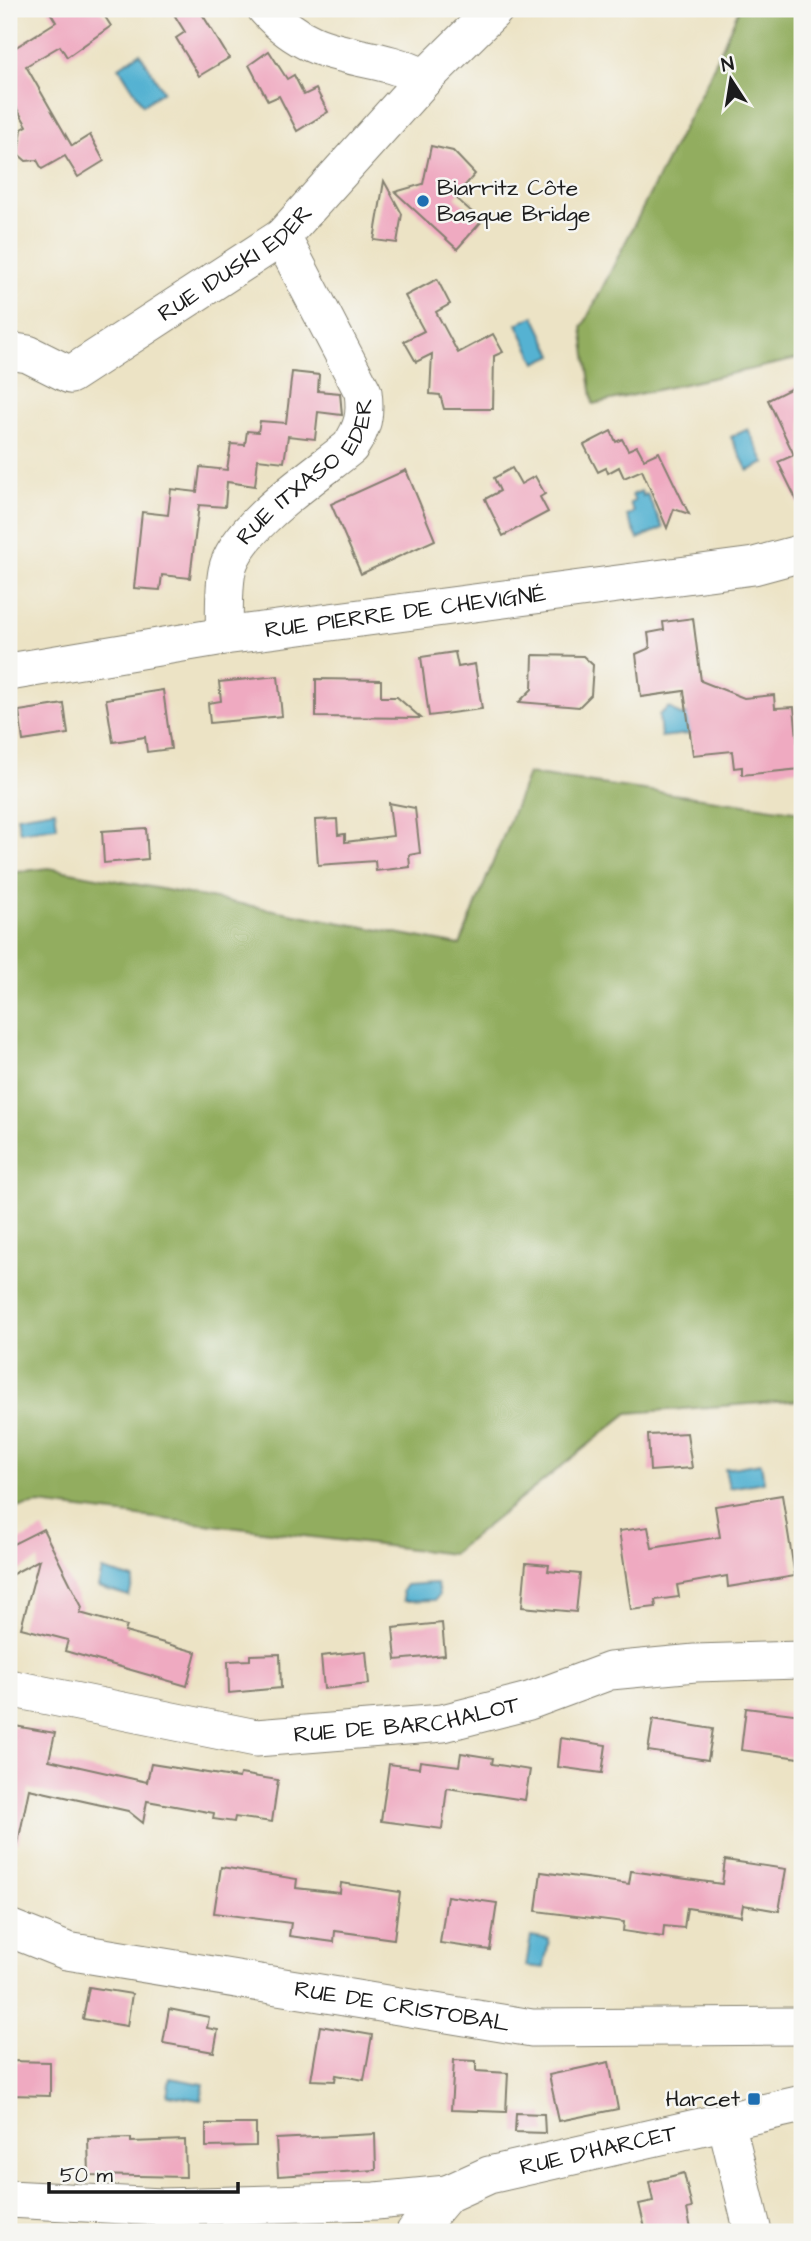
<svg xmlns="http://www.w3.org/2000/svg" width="811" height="2241" viewBox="0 0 811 2241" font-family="'Architects Daughter',sans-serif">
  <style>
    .forest { fill: #92ad5f; stroke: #57643e; stroke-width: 2 }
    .water { fill: #54b2d2; stroke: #386777; stroke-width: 2 }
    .building { fill: #efaac1 }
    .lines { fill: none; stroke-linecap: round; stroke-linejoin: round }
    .minor-casing { stroke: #848070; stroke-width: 39 }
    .minor { stroke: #fff; stroke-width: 37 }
    .poi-dot { fill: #1f6fb2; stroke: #f6f6f2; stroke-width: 2.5 }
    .labels { text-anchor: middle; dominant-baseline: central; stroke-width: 5; stroke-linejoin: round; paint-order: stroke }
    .poi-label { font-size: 23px; fill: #1c1c1c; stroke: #f6f6f2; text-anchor: start }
    .street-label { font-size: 23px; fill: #1c1c1c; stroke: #f6f6f2 }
  </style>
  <rect width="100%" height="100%" fill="#f6f6f2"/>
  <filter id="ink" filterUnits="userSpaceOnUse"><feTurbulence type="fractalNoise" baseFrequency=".0143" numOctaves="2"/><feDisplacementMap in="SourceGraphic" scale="14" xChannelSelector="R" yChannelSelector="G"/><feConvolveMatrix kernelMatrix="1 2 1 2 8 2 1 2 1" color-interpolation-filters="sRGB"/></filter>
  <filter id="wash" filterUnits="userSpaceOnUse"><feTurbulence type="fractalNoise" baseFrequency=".00686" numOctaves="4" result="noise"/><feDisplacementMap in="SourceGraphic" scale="28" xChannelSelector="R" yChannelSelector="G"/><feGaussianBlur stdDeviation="1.57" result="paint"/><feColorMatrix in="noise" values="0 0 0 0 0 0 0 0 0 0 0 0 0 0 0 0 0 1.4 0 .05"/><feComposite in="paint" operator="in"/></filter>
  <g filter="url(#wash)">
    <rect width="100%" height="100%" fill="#ece3c5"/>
    <g class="forest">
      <path d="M739,9H802V358L593,404L582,328L709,77Z"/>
      <path d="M528,774L802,812V1400L628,1413L452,1554L39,1504L9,1509V873L49,868L460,945Z"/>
    </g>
    <g class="water">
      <path d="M140,53L163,91L143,105L119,67Z"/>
      <path d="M534,316L553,355L536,363L517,324Z"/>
      <path d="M748,429L765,463L748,471L731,437Z"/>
      <path d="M641,491L643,496L647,494L663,528L638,539L627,516L634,512L630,503L635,501L632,495Z"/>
      <path d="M669,707L680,715L705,712L707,732L661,737L659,715Z"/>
      <path d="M55,810L57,827L20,832L17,816Z"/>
      <path d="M761,1463L764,1482L729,1488L725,1469Z"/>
      <path d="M102,1570L134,1579L129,1596L98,1587Z"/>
      <path d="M434,1583L437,1585L439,1595L435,1600L404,1601L402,1591L406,1585Z"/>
      <path d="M531,1936L549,1939L544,1968L526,1966Z"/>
      <path d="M170,2078L204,2084L201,2100L167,2095Z"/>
    </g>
    <g id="blocks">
      <g class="building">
        <path d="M48,9H100L111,26L67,57L60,46L26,66L72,146L90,135L104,161L78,177L65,156L42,169L37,160L26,161L18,154L22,129L27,126L9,95V35L16,47L56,22Z"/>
        <path d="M186,9H199L229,58L199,76L176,38L185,32L175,16Z"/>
        <path d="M269,51L287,79L294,75L304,95L316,89L328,112L297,131L279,96L268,101L249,65Z"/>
        <path d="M431,146L453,151L475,174L455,197L482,221L457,249L395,192L423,184Z"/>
        <path d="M384,181L402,214L397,243L374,240Z"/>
        <path d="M437,279L450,304L436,312L458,353L493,334L503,352L494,356L493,409H444L440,395L430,394L432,354L416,362L404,341L424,331L405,296Z"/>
        <path d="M292,372L319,375L318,391L340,393L342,415L318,412L315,439L288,436L284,462L258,459L255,486L227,482L225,507L199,505L190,578L162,575L160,590L134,588L142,512L168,515L171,489L197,492L200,467L227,470L231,444L245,445L247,431L258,432L260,421L286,423Z"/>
        <path d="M802,383V511L778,462L794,455L768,400Z"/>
        <path d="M611,431L616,442L622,439L628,450L637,446L644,459L659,452L689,514L674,509L667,528L642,470L624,478L619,467L608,473L606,468L598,472L584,445Z"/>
        <path d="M512,468L521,484L535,476L545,494L540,497L548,512L503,536L485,499L500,491L494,478Z"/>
        <path d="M406,470L435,540L361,574L331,504Z"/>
        <path d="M693,618L701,681L744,698L774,695L775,708L794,707L800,769L742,775V767L734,768L732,751L693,755L684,691L641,697L636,654L650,648L648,633L664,630L663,622Z"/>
        <path d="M455,652L458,667L475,664L482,709L429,716L421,657Z"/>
        <path d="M533,655L583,656L593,665L591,695L579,707L519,702L532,689Z"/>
        <path d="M278,676L282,716L210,723L208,703L221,701L219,682Z"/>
        <path d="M316,679L381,680V697H397L421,718L316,717Z"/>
        <path d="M163,690L171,749L147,752L145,737L113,742L106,699Z"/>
        <path d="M64,704L68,734L23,741L19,711Z"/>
        <path d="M389,803L415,808L420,853L409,855L410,867L376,871L375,861L318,865L315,820L337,819L338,835L345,834V842L393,836Z"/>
        <path d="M146,828L148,859L104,863L102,831Z"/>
        <path d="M687,1433L692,1468L650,1471L648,1435Z"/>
        <path d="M782,1495L795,1576L728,1587L727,1576L677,1585L679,1597L655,1600L656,1607L631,1610L619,1531L648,1527L652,1548L720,1537L715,1506Z"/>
        <path d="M43,1529L82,1607L80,1613L127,1626L125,1632L196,1652L187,1686L65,1651L68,1640L21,1628L39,1560L9,1576V1546Z"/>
        <path d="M526,1563L549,1565L548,1571L580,1574L576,1612L522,1607Z"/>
        <path d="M442,1623L445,1655L396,1660L393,1628Z"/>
        <path d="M366,1651L369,1684L324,1689L321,1656Z"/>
        <path d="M280,1654L281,1688L229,1693L228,1661L250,1660V1655Z"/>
        <path d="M746,1708L802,1715L799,1758L741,1750Z"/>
        <path d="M653,1719L713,1729L708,1760L648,1751Z"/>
        <path d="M9,1725L55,1733L49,1760L147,1782L151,1764L239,1778L240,1774L278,1780L272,1822L235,1817L234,1822L213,1819L214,1813L147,1801L143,1823L128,1811L29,1789L18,1843L9,1842Z"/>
        <path d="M561,1738L606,1745L602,1773L558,1767Z"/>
        <path d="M461,1753L493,1758L492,1764L530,1770L525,1800L447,1788L442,1829L381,1821L389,1764L419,1768L420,1761L459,1766Z"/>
        <path d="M725,1860L786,1869L779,1911L743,1905L741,1916L687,1908L684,1928L664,1926L663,1937L623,1931L624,1922L536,1911L541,1872L629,1884L631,1871L722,1884Z"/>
        <path d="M221,1867L297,1879L296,1888L340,1893L341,1883L400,1892L394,1939L335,1931L334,1942L289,1936L291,1923L214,1913Z"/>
        <path d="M447,1896L497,1903L490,1950L440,1943Z"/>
        <path d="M89,1987L132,1994L127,2026L83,2019Z"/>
        <path d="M169,2009L209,2017L207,2028L218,2030L214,2052L163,2043Z"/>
        <path d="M320,2026L372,2035L364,2080L336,2075L335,2081L311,2080Z"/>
        <path d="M454,2060L476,2061V2071L508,2073L506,2112L451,2110Z"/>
        <path d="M9,2061L50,2062V2096L9,2095Z"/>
        <path d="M609,2062L618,2109L559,2121L549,2075Z"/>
        <path d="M516,2113L544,2114L545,2133L515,2132Z"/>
        <path d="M206,2124H256V2146L206,2147Z"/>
        <path d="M375,2134L376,2170L278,2176L276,2139Z"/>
        <path d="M131,2138V2142L185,2140L186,2177L89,2175L88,2139Z"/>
        <path d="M684,2173L692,2208L687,2209L691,2229L646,2232L639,2204L653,2201L649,2182Z"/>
      </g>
    </g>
  </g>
  <g filter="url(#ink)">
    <use href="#blocks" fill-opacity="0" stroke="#848070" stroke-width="2"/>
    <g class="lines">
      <defs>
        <g id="minor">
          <path d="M266,9C318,67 364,47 425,78L495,9"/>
          <path id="s1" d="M9,351L28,354L70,375L282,237L425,78"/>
          <path id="s2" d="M224,636C225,615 223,592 227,571C235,528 316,475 350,447C363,427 366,415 363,392L282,237"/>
          <path id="s3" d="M9,672L224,636L754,566L802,553"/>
          <path id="s4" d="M9,1688L256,1738L443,1723L529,1701L610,1671L695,1663L802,1660"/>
          <path id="s5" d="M9,1928L67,1951L532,2028L802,2026"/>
          <path d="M726,2122L753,2232"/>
          <path d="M9,2199L162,2207L376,2201L447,2194"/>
          <path id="s6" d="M415,2232L447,2194L489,2175L802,2104"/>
        </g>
      </defs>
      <use href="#minor" class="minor-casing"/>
      <use href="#minor" class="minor"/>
    </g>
  </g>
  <g class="poi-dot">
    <circle cx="423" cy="201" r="7"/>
    <rect x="747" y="2092" width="14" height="14" rx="3.5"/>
  </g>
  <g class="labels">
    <g class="poi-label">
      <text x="437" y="188">Biarritz Côte<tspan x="437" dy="26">Basque Bridge</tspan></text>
      <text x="740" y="2099" text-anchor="end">Harcet</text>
    </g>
    <g class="street-label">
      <text stroke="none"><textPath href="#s1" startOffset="266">RUE IDUSKI EDER</textPath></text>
      <text stroke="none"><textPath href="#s2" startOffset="196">RUE ITXASO EDER</textPath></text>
      <text stroke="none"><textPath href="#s3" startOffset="401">RUE PIERRE DE CHEVIGNÉ</textPath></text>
      <text stroke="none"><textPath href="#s4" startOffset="404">RUE DE BARCHALOT</textPath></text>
      <text stroke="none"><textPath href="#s5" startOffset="402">RUE DE CRISTOBAL</textPath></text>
      <text stroke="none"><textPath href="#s6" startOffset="208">RUE D'HARCET</textPath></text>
    </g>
  </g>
  <rect width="811" height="2241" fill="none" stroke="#f6f6f2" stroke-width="35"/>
  <g transform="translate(731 80) rotate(348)" stroke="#f6f6f2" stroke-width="5" paint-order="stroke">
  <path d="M0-5L12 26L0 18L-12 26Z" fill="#1c1c1c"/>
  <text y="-10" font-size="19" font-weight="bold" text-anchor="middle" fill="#1c1c1c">N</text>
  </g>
  <path d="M49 2182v10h189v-10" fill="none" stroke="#1c1c1c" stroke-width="3.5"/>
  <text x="60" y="2182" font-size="21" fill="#1c1c1c" stroke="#f6f6f2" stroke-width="5" paint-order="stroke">50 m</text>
</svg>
